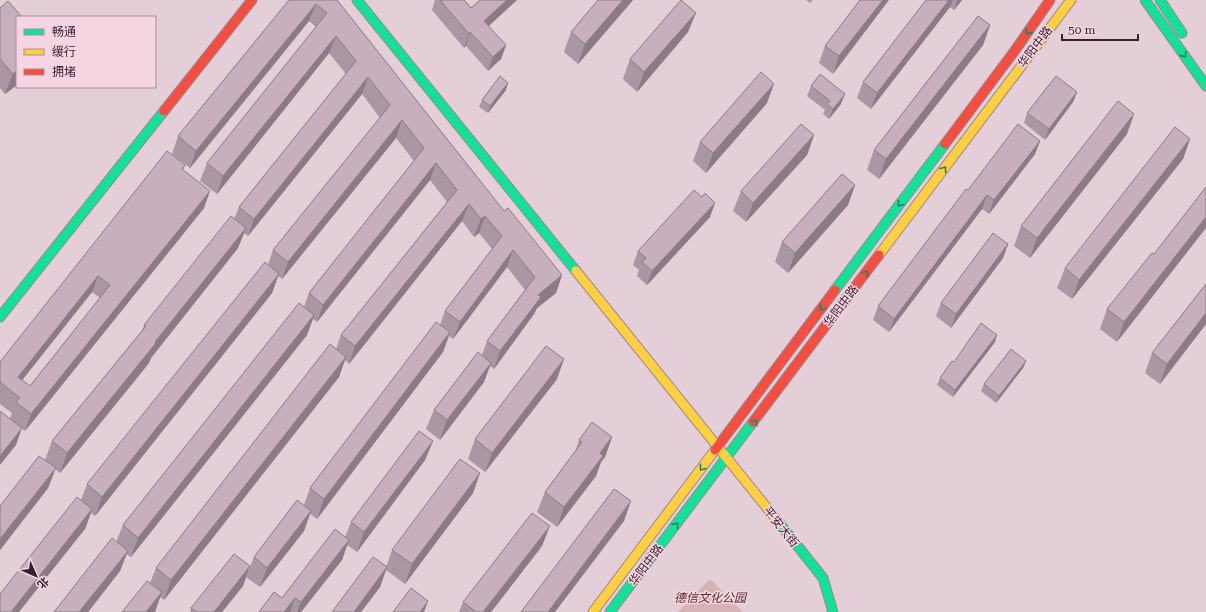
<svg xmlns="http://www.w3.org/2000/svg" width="1206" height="612" viewBox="0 0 1206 612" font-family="'Roboto Serif','Noto Sans SC',serif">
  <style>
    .green { fill: #d6b1b5 }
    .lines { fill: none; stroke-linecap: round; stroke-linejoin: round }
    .fast-casing { stroke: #998790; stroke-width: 11 }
    .slow-casing { stroke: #998790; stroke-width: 11 }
    .jam-casing { stroke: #998790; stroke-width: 11 }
    .fast { stroke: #16e098; stroke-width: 9 }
    .slow { stroke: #ffcf43; stroke-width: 9 }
    .jam { stroke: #f24e42; stroke-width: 9 }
    .wall { fill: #ac96a3; fill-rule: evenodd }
    .shaded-wall { fill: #8c7a85 }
    .building { fill: #c8afbe; stroke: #8c7a85; fill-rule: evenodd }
    .oneway { stroke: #278064 }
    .labels { text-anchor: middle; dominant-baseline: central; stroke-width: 3; stroke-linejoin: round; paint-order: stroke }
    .street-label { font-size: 12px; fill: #381f2f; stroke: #f5d5e2 }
    .park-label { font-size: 12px; font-style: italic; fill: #542c26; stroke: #f5d5e2 }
  </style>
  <rect width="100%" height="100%" fill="#e4ced7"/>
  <path class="green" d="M710,579L743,612H678Z"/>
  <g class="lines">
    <defs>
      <g id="fast">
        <path d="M357,0L576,271"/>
        <path d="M1145,0L1206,86"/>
        <path d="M1160,0L1182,33"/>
        <path d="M835,290L945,144"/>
        <path d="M0,317L164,111"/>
        <path d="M780,524L823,578L833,612"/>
        <path d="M610,612L753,422"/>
      </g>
      <g id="slow">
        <path d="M879,255L1071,0"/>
        <path d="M576,271L780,524"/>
        <path d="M593,612L715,450"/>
      </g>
      <g id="jam">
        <path d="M164,111L252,0"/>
        <path d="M945,144L1016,49L1050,0"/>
        <path d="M753,422L879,255"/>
        <path d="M715,450L835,290"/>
      </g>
    </defs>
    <use href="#fast" class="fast-casing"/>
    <use href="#slow" class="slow-casing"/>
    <use href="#jam" class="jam-casing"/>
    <use href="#fast" class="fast"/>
    <use href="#slow" class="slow"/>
    <use href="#jam" class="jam"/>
  </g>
  <g class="wall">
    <path d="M289,0H337L504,211L562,275L556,293L537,308L534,314L494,369L490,366L484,382L440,440L426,429L434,410L482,355L487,341L525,290L507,267L453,339L449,336L443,352L317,519L310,514L304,531L260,587L246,577L254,557L304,505L310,488L440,325L445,311L492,249L479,233L474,237L462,221L349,364L345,360L339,377L164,600L160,597L155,612H122L150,583L156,568L336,349L341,335L447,202L430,180L317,322L313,319L307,335L131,557L126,554L120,571L88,612H54L116,542L123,525L304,307L309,293L414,161L396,138L282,279L278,276L272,293L95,516L91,513L85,529L81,500L87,484L268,265L273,250L380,118L362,94L248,236L244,233L238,248L151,358L149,363L60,473L55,469L48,488L0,550V506L45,460L52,441L142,331L144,325L234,219L239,207L346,74L329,53L217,194L200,181L207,163L316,27L309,21L190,168L172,154L178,136Z"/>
    <path d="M435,0H464L471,8L480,0H517L488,26L506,45L501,59L488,71L466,46L464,48L432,10Z"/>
    <path d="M633,0L578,64L564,52L571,32Z"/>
    <path d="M806,0H813L810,3Z"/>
    <path d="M860,0L833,74L819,63L825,46Z"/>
    <path d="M926,0H962L954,10L950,7L871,109L857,98L863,82Z"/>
    <path d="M0,8L17,85L5,94L0,88Z"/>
    <path d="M990,25L983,45L879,179L867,170L874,150Z"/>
    <path d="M688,32L637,92L623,79L630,59Z"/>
    <path d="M811,86L841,104L829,119L823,114L825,110L807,96Z"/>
    <path d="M506,90L488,113L479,107L482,100Z"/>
    <path d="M1077,92L1073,102L1045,140L1024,123L1027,113Z"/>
    <path d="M767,103L706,173L693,161L700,142Z"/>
    <path d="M1127,134L1030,258L1014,246L1021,226Z"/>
    <path d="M814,135L807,155L746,222L733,211L741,191Z"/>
    <path d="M1190,139L1183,159L1072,299L1057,288L1065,268Z"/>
    <path d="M1040,141L1035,154L989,214L982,209L889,332L873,320L878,306L968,190Z"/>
    <path d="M185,165L183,170L204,208L25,431L10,419L12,413L0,404V362ZM92,292L100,298L30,386L22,380Z"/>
    <path d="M855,185L848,205L788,273L775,262L782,242Z"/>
    <path d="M710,217L647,285L637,276L639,270L633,265L638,251Z"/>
    <path d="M1008,244L1003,258L951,328L936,316L941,303Z"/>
    <path d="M1152,253L1117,342L1100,329L1107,309Z"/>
    <path d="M1206,284V324L1160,384L1145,373L1152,353Z"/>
    <path d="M995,342L953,397L937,385L940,378Z"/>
    <path d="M1026,361L1023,368L996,403L981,391L984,384Z"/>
    <path d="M557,379L485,472L468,459L475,439Z"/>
    <path d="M612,437L605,457L601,462L596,476L557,527L537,512L545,492L575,452L579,440Z"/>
    <path d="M433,441L425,460L357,552L347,545L342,560L301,612H259L282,598L345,537L351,522Z"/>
    <path d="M480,473L473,493L405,584L386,570L380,587L361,612H332L386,567L392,550Z"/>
    <path d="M542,546L491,612H459L463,602Z"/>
    <path d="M250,566L243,586L222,612H190L191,608Z"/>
  </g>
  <g class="shaded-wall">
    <path d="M507,0H517L479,35L484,21Z"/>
    <path d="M623,0H633L578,64L585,44Z"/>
    <path d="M883,0H889L833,74L839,56Z"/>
    <path d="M949,0H953L950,7L871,109L877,93Z"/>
    <path d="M957,0H962L954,10Z"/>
    <path d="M316,4L309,21L190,168L196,151Z"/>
    <path d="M696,13L688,32L637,92L644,72Z"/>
    <path d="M990,25L983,45L879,179L886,159Z"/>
    <path d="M470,32L466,46L464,48L469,34Z"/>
    <path d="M336,36L329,53L217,194L223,176Z"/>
    <path d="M506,45L501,59L488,71L493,57Z"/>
    <path d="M17,71V85L5,94L13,74Z"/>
    <path d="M368,77L362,94L248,236L254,219Z"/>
    <path d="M508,83L506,90L488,113L490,106Z"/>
    <path d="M774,84L767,103L706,173L713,153Z"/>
    <path d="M1077,92L1073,102L1045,140L1049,129Z"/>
    <path d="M845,94L841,104L829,119L833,109Z"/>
    <path d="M1134,114L1127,134L1030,258L1037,238Z"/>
    <path d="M402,120L396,138L282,279L288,262Z"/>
    <path d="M814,135L807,155L746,222L753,203Z"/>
    <path d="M1190,139L1183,159L1072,299L1079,280Z"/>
    <path d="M1040,141L1035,154L989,214L994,200Z"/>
    <path d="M436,163L430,180L317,322L323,305Z"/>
    <path d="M855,185L848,205L788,273L795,253Z"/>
    <path d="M210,191L204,208L25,431L31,414Z"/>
    <path d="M987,195L982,209L889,332L894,319Z"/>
    <path d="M715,203L710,217L647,285L652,271Z"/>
    <path d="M469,204L462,221L349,364L355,346Z"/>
    <path d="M485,216L479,233L474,237L481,219Z"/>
    <path d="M1206,217V228L1117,342L1124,322Z"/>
    <path d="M246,228L238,248L151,358L149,363L60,473L67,453Z"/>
    <path d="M1008,244L1003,258L951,328L956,314Z"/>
    <path d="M513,250L507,267L453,339L460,322Z"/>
    <path d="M279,274L272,293L95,516L102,497Z"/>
    <path d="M562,275L556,293L537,308L534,314L494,369L500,351L538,295Z"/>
    <path d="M98,276L92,292L12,393L18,377Z"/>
    <path d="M1206,313V324L1160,384L1167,364Z"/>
    <path d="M314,315L307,335L131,557L138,538Z"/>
    <path d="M450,332L443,352L317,519L324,499Z"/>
    <path d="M997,335L995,342L953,397L955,390Z"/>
    <path d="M346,357L339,377L164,600L171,580Z"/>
    <path d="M564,359L557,379L485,472L492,453Z"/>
    <path d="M1026,361L1023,368L996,403L999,396Z"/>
    <path d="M491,363L484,382L440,440L447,420Z"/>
    <path d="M22,428L16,445L0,465V456Z"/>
    <path d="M612,437L605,457L601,462L596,476L557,527L564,507L600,453Z"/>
    <path d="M433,441L425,460L357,552L364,532Z"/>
    <path d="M56,468L48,488L0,550V539Z"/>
    <path d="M480,473L473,493L405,584L412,564Z"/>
    <path d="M631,501L624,521L555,612H548Z"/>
    <path d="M92,509L85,529L19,612H11Z"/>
    <path d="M311,511L304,531L260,587L267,568Z"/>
    <path d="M550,526L542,546L491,612H483Z"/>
    <path d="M349,540L342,560L301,612H297L301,602Z"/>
    <path d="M128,551L120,571L88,612H79Z"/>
    <path d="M250,566L243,586L222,612H214Z"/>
    <path d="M387,567L380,587L361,612H354Z"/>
    <path d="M162,592L155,612H146Z"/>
    <path d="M295,598L290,612H284Z"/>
    <path d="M428,601L424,612H420Z"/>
  </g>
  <g class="building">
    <path d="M289,0H337L504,211L508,208L562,275L538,295L541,297L500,351L487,341L535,277L513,250L460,322L445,311L502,236L485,216L481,219L469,204L355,346L341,335L457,190L436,163L323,305L309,293L424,148L402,120L288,262L273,250L390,105L368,77L254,219L239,207L356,61L336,36L223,176L207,163L327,13L316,4L196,151L178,136Z"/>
    <path d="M440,0H464L471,8L480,0H507L484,21L506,45L493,57L470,32L469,34Z"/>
    <path d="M598,0H623L585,44L571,32Z"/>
    <path d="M681,0L696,13L644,72L630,59Z"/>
    <path d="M860,0H883L839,56L825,46Z"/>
    <path d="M926,0H949L877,93L863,82Z"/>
    <path d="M8,1L22,17H17V71L13,74L0,59V8Z"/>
    <path d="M978,16L990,25L886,159L874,150Z"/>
    <path d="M761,72L774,84L713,153L700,142Z"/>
    <path d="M820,74L845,94L833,109L827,104L830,101L811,86Z"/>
    <path d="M500,76L508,83L490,106L482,100Z"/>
    <path d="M1056,76L1077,92L1049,129L1027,113Z"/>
    <path d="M1118,101L1134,114L1037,238L1021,226Z"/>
    <path d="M801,124L814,135L753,203L741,191Z"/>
    <path d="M1018,124L1040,141L994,200L987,195L894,319L878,306L966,189L968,190Z"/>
    <path d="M1175,127L1190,139L1079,280L1065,268Z"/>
    <path d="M167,151L185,165L182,169L210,191L31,414L16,402L20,398L0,382V362ZM98,276L110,285L30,386L18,377Z"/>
    <path d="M842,174L855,185L795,253L782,242Z"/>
    <path d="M1206,187V217L1124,322L1107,309L1152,253L1154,254Z"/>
    <path d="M694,190L702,197L705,193L715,203L652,271L642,262L646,258L638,251Z"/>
    <path d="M231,216L246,228L155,342L156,343L67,453L52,441L146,326L144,325Z"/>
    <path d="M993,233L1008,244L956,314L941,303Z"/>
    <path d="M265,262L279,274L102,497L87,484Z"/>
    <path d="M1206,284V313L1167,364L1152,353Z"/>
    <path d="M299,303L314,315L138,538L123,525Z"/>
    <path d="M436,322L450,332L324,499L310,488Z"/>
    <path d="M981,323L997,335L955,390L940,378L952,361L954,362Z"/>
    <path d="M330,344L346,357L171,580L156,568Z"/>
    <path d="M546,346L564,359L492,453L475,439Z"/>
    <path d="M1011,349L1026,361L999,396L984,384Z"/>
    <path d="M478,352L491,363L447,420L434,410Z"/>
    <path d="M0,411L22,428L0,456Z"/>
    <path d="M592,422L612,437L600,453L603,456L564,507L545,492L582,442L579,440Z"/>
    <path d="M419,431L433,441L364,532L351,522Z"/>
    <path d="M39,456L56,468L0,539V506Z"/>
    <path d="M460,459L480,473L412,564L392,550Z"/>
    <path d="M614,489L631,501L548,612H521Z"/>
    <path d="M77,497L92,509L11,612H0V594Z"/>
    <path d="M297,500L311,511L267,568L254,557Z"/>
    <path d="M532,513L550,526L483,612H476L463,602Z"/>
    <path d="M335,529L349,540L301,602L295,598L284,612H259L274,592L282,598Z"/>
    <path d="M112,538L128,551L79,612H54Z"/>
    <path d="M234,554L250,566L214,612H197L191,608Z"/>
    <path d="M373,557L387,567L354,612H332Z"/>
    <path d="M147,581L162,592L146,612H122Z"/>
    <path d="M411,588L428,601L420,612H393Z"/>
  </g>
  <defs><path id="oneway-chevron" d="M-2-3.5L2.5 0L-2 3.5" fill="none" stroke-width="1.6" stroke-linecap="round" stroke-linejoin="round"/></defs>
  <g class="oneway">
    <use href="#oneway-chevron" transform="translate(1028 32) rotate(125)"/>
    <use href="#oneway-chevron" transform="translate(1184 55) rotate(55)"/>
    <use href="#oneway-chevron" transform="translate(944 169) rotate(-53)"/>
    <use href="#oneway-chevron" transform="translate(900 204) rotate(127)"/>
    <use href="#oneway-chevron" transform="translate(866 273) rotate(-53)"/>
    <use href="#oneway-chevron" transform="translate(822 308) rotate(127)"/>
    <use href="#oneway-chevron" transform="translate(755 422) rotate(-53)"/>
    <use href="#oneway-chevron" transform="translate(702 468) rotate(127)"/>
    <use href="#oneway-chevron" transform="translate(676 525) rotate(-53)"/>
  </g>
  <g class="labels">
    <g class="street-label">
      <text transform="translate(1035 47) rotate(-53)">华阳中路</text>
      <text transform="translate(841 306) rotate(-53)">华阳中路</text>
      <text transform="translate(781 527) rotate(51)">平安大街</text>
      <text transform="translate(646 565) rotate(-53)">华阳中路</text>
    </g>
    <g class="park-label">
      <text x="710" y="598">德信文化公园</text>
    </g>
  </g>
  <rect x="16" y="16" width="140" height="72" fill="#f5d5e2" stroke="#a98c9a"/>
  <rect x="24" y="29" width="20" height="6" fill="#16e098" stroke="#a98c9a"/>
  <text x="52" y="36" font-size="12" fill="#381f2f">畅通</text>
  <rect x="24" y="49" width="20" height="6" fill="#ffcf43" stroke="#a98c9a"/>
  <text x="52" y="56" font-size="12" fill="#381f2f">缓行</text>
  <rect x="24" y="69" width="20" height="6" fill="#f24e42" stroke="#a98c9a"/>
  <text x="52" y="76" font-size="12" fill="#381f2f">拥堵</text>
  <g transform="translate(36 576) rotate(135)" stroke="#f5d5e2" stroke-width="3" paint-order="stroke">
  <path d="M0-3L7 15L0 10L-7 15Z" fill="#381f2f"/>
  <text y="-6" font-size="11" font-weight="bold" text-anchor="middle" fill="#381f2f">北</text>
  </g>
  <path d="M1062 34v6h76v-6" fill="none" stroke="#381f2f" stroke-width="2"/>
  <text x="1068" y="34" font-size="12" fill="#381f2f" stroke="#f5d5e2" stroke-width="3" paint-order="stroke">50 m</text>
</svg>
